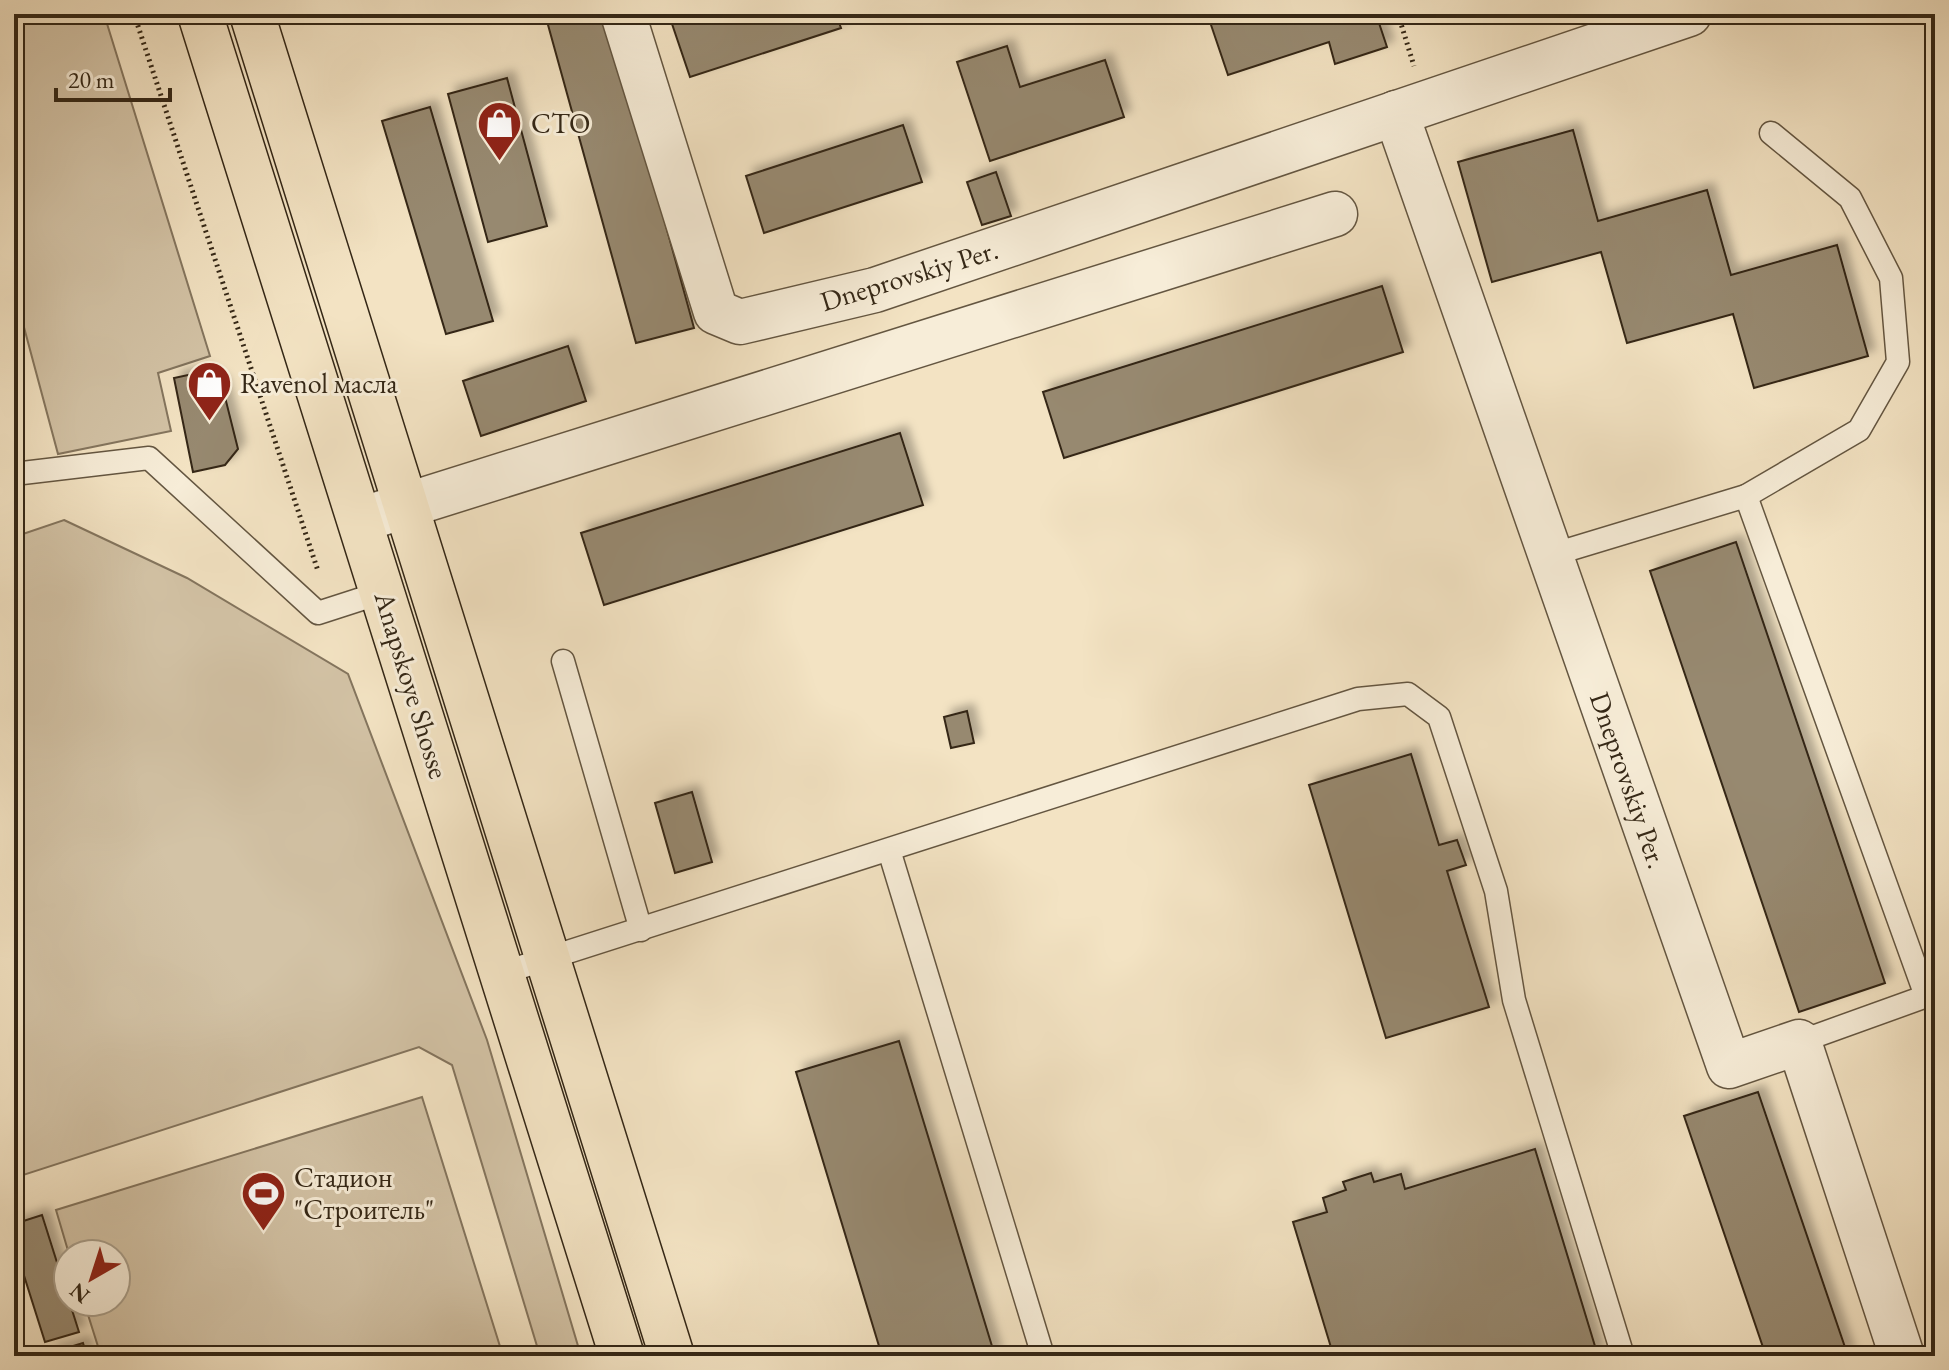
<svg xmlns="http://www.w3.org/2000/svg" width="1949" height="1370" viewBox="0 0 1949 1370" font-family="'EB Garamond',serif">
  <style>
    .green { fill: #d3c3a6; stroke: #84755e; stroke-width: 2 }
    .building { fill: #978970; stroke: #342716; stroke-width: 2; filter: url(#shadow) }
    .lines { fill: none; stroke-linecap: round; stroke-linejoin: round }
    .lane-casing { stroke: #645641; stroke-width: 25 }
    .street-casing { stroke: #645641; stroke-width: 47 }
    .highway-casing { stroke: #342716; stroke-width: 47 }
    .path { stroke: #342716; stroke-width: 5; stroke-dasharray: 2 4; stroke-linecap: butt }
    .lane { stroke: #f7edd8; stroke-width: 22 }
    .street { stroke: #f7edd8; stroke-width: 44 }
    .highway { stroke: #f3e3c3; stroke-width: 44 }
    .labels { text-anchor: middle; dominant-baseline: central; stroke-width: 6; stroke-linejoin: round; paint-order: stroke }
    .poi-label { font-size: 28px; fill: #342716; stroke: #f7edd8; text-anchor: start }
    .street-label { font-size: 28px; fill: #342716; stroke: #f7edd8 }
  </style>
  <defs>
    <filter id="shadow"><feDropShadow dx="7" dy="-7" stdDeviation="4" flood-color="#0004"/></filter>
  </defs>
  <rect width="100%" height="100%" fill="#f3e3c3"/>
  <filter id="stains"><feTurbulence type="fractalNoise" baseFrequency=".0025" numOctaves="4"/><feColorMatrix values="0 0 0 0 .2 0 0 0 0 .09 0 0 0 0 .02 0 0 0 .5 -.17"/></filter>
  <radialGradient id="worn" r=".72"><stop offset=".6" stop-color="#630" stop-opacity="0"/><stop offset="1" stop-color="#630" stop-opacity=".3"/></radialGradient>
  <g class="green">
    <path d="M14,14H104L210,356L158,373L171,431L58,454L14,290Z"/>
    <path d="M64,520L187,578L348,674L487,1040L581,1356H540L452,1065L419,1047L14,1178V537Z"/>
    <path d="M422,1097L503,1356H101L84,1302H116V1254H69L56,1210Z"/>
  </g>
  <g class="building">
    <path d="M545,14H608L694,328L636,343Z"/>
    <path d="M836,14L841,28L690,77L669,15Z"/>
    <path d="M1225,14H1376L1387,47L1335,64L1329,42L1228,75L1209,19Z"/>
    <path d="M1599,14H1637L1603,25Z"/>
    <path d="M1007,46L1020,87L1105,60L1124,117L990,161L957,62Z"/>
    <path d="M507,78L547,226L488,242L448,94Z"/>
    <path d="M430,107L493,321L446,334L382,121Z"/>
    <path d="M903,125L922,182L764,233L746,176Z"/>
    <path d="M1573,130L1598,221L1707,190L1731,275L1837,245L1868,356L1754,388L1733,314L1627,343L1601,252L1492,282L1458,162Z"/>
    <path d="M996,172L1011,216L982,225L967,182Z"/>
    <path d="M1382,286L1403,352L1064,458L1043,392Z"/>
    <path d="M568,346L586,401L481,436L463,381Z"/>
    <path d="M202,372L222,385L238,449L225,465L193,472L174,378Z"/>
    <path d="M900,433L923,505L604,605L581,533Z"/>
    <path d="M1736,542L1885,983L1799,1012L1650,571Z"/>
    <path d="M967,711L974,743L951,748L944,717Z"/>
    <path d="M1411,754L1439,845L1457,840L1466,865L1447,871L1489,1007L1386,1038L1309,785Z"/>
    <path d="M692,792L712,862L675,873L655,803Z"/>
    <path d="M899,1041L995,1356H882L796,1072Z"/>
    <path d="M1758,1092L1848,1356H1766L1684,1116Z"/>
    <path d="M1535,1149L1598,1356H1326L1333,1354L1293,1222L1327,1212L1323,1198L1346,1190L1343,1182L1371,1173L1374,1182L1401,1174L1405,1189Z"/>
    <path d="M42,1215L79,1332L45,1342L14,1244V1224Z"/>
    <path d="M83,1343L87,1356H51L50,1353Z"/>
  </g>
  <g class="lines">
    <defs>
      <g id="lane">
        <path d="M14,474L149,458L318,613L383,592"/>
        <path d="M1746,496L1859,430L1898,362L1891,278L1850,198L1771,133"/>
        <path d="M1551,555L1746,496L1926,996"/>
        <path d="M563,661L641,930"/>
        <path d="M889,850L1043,1356"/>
        <path d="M502,973L1358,699L1408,694L1439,717L1496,891L1514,1000L1623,1356"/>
        <path d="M1799,1042L1935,993"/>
      </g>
      <g id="street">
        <path d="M623,14L716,312L740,322L875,290L1689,14"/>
        <path d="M1396,113L1729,1066L1799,1042L1902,1356"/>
        <path d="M360,520L1335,214"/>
      </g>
      <g id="highway">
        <path d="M200,14L622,1356"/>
        <path d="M252,14L672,1356"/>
      </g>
    </defs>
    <use href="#lane" class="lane-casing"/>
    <use href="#street" class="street-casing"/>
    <use href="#highway" class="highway-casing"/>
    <g class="path">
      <path d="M134,14L318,571"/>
      <path d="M1398,14L1414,66"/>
    </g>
    <use href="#lane" class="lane"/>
    <use href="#street" class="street"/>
    <use href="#highway" class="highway"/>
  </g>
  <defs>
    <symbol id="shop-pin" viewBox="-11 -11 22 30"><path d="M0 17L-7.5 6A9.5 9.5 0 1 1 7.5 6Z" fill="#8f2418" stroke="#f7edd8"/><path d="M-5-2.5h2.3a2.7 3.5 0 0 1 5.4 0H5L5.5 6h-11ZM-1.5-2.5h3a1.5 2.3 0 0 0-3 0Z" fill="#fff"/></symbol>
    <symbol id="stadium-pin" viewBox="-11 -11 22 30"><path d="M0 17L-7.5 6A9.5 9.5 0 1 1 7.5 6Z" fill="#8f2418" stroke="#f7edd8"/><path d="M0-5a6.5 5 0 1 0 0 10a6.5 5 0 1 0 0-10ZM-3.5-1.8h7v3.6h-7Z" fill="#fff"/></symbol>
  </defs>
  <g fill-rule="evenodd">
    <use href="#shop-pin" x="474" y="98" width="51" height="69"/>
    <use href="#shop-pin" x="184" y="358" width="51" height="69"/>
    <use href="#stadium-pin" x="238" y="1168" width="51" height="69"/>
  </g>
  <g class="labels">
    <g class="poi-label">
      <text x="531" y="123">СТО</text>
      <text x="240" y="383">Ravenol масла</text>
      <text x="294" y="1177">Стадион<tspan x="294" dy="32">"Строитель"</tspan></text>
    </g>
    <g class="street-label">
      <text transform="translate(909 275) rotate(-17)">Dneprovskiy Per.</text>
      <text transform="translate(412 685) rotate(73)">Anapskoye Shosse</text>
      <text transform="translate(1629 780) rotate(71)">Dneprovskiy Per.</text>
    </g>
  </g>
  <rect width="1949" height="1370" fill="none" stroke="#f3e3c3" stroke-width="48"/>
  <rect x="16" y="16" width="1917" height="1338" fill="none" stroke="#342716" stroke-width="4"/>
  <rect x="24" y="24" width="1901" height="1322" fill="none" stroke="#342716" stroke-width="2"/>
  <g transform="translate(92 1278) rotate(219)"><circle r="38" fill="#f7edd8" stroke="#a99e8a" stroke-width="2"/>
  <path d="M0-6L14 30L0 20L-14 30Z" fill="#8f2418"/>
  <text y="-12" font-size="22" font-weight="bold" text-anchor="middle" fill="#342716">N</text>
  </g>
  <path d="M56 88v12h114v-12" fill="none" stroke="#342716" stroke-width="4"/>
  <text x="68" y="88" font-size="24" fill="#342716" stroke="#f7edd8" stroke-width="6" paint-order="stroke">20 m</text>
  <rect width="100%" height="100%" filter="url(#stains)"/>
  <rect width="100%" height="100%" fill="url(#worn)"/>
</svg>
